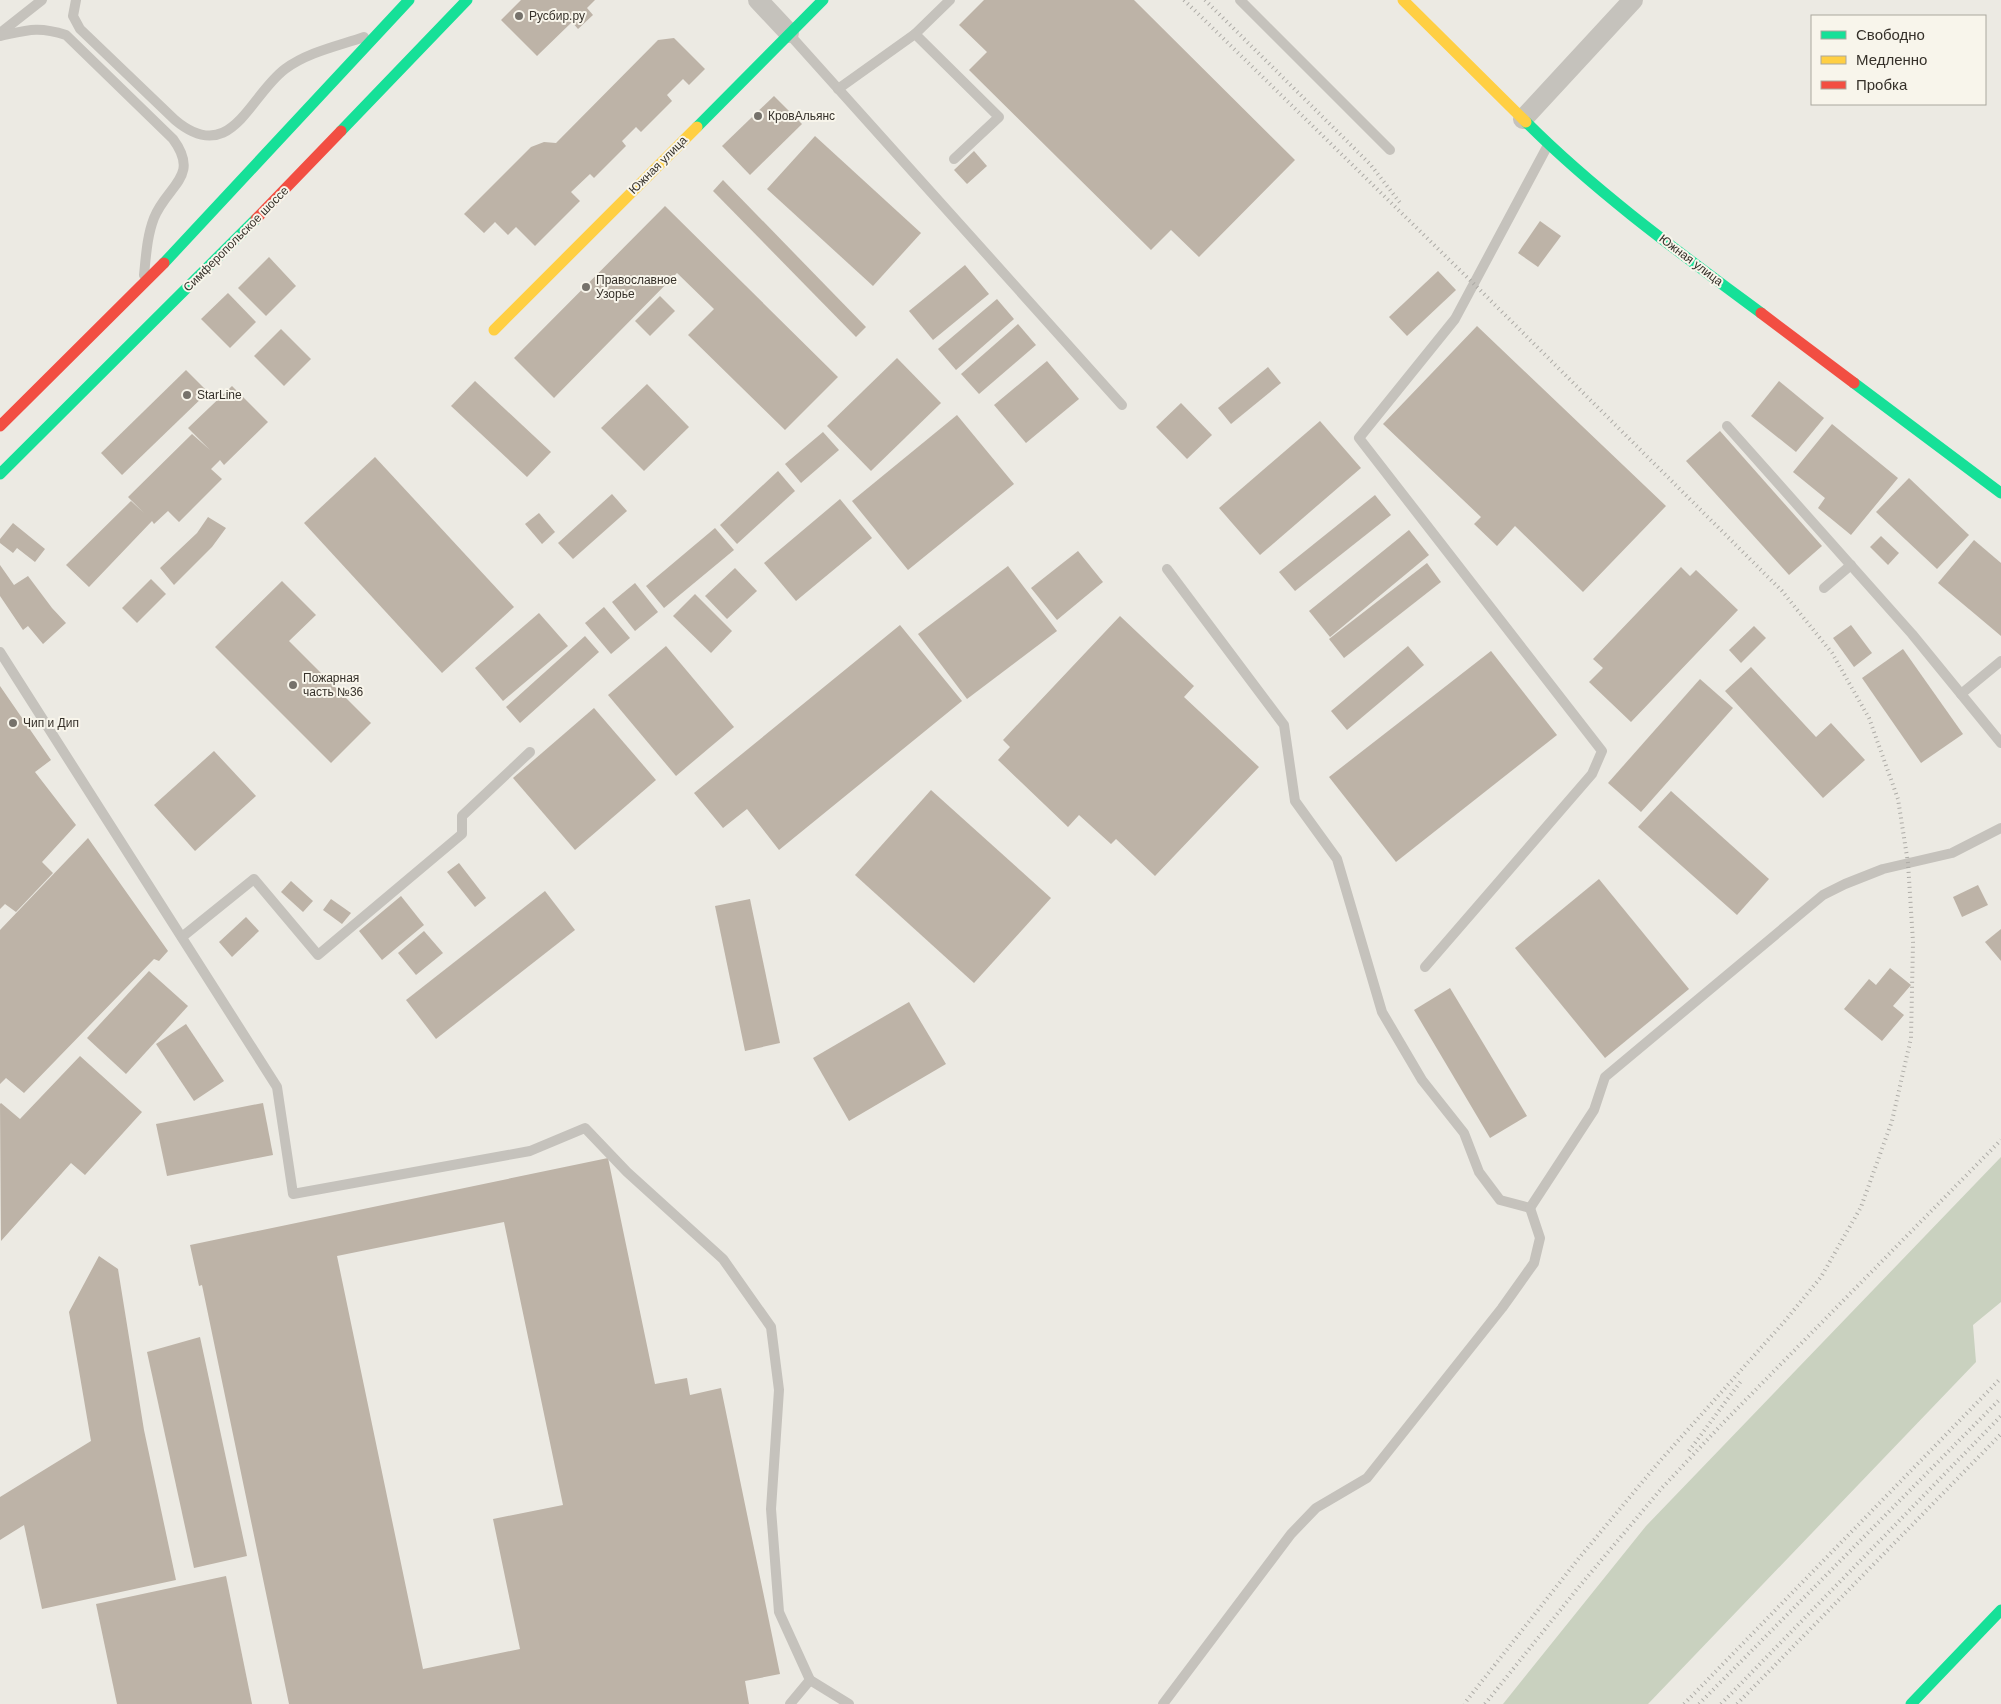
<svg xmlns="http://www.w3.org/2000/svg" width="2001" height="1704" viewBox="0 0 2001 1704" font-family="Helvetica,sans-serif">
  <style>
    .green { fill: #c9d1bf }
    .building { fill: #bdb3a7; fill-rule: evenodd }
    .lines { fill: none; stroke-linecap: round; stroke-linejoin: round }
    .lane { stroke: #c5c2bc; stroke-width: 10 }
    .street { stroke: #c5c2bc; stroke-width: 20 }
    .fast { stroke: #16e098; stroke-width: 11 }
    .slow { stroke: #ffcf43; stroke-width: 11 }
    .jam { stroke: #f24e42; stroke-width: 11 }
    .rail { stroke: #adaba6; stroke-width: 4; stroke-dasharray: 1 4; stroke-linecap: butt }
    .poi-dot { fill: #76726b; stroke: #f8f5eb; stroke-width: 2 }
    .labels { text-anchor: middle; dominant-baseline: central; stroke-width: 4; stroke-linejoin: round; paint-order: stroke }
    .poi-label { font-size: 12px; fill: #36312a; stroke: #f8f5eb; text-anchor: start }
    .street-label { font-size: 12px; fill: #36312a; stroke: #f8f5eb }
  </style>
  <rect width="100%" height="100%" fill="#eceae3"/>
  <path class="green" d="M2001,1157V1302L1973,1325L1976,1362L1648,1704H1503L1646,1526Z"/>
  <g class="building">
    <path d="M521,0H595L587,8L593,15L578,29L572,22L537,56L501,20Z"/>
    <path d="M984,0H1134L1295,160L1199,257L1171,230L1151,250L969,70L987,52L959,25Z"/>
    <path d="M674,38L705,69L689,85L683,79L667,95L672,101L641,132L636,127L622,141L626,146L594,178L590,174L571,192L580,201L535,246L516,227L508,235L495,222L484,233L464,214L531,147L544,142L556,143L658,40Z"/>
    <path d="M774,96L802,124L750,175L722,146Z"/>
    <path d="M815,136L921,233L873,286L767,189Z"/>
    <path d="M974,151L987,166L967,184L954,170Z"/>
    <path d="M723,180L866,327L856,337L713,191Z"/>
    <path d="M665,206L838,377L785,430L688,335L714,309L677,273L554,398L514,358Z"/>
    <path d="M1540,221L1561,236L1538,267L1518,253Z"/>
    <path d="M269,257L296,286L266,316L238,288Z"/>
    <path d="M965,265L989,294L933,340L909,311Z"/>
    <path d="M1438,271L1456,290L1407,336L1389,317Z"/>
    <path d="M228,293L256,322L230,348L201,319Z"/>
    <path d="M660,296L675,311L650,336L635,321Z"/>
    <path d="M997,299L1014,319L956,370L938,349Z"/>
    <path d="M1018,324L1036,345L979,394L961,374Z"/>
    <path d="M1477,326L1666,506L1583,592L1515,526L1497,546L1474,524L1481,517L1383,424Z"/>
    <path d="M281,329L311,359L284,386L254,356Z"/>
    <path d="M897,358L941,403L871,471L827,426Z"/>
    <path d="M1047,361L1079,399L1026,443L994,405Z"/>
    <path d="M1268,367L1281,383L1231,424L1218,408Z"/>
    <path d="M186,370L208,392L122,475L101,453Z"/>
    <path d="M475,381L551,452L527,477L451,406Z"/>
    <path d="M1779,381L1824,418L1796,452L1751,416Z"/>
    <path d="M647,384L689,427L644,471L601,428Z"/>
    <path d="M232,386L268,422L224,465L220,460L211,469L222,479L179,522L168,511L154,524L152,521L89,587L66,565L131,501L144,513L128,497L192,434L210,450L188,428Z"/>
    <path d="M1181,403L1212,435L1187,459L1156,427Z"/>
    <path d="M957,415L1014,484L908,570L852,501Z"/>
    <path d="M1320,421L1361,468L1260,555L1219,508Z"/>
    <path d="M1832,424L1898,478L1851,535L1818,508L1825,498L1793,472Z"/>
    <path d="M1720,431L1822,546L1789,575L1686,461Z"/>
    <path d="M823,432L839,450L801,483L785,464Z"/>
    <path d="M375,457L514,607L442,673L304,523Z"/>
    <path d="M778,471L795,491L737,544L720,525Z"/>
    <path d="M1909,478L1969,535L1937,569L1876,512Z"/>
    <path d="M612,494L627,511L573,559L558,543Z"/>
    <path d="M1375,495L1391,515L1295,591L1279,572Z"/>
    <path d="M840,499L872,538L796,601L764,563Z"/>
    <path d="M539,513L555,532L542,544L525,524Z"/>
    <path d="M208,517L226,528L212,547L174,585L160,568L197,533Z"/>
    <path d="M13,523L45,549L35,562L17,548L13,553L0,543V539Z"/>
    <path d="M715,528L734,550L664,608L646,586Z"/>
    <path d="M1409,530L1429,555L1330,637L1309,611Z"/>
    <path d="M1881,536L1899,553L1888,565L1870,547Z"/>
    <path d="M1974,540L2001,563V636L1938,583Z"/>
    <path d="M1078,551L1103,582L1057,620L1031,588Z"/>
    <path d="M1427,563L1441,582L1344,658L1329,639Z"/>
    <path d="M0,565L14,585L28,576L52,608L66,623L43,644L28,626L23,630L0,596Z"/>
    <path d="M1008,566L1057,631L967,699L918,634Z"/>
    <path d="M1681,567L1690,576L1696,570L1738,610L1631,722L1589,682L1603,668L1593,659Z"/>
    <path d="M735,568L757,591L727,619L705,596Z"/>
    <path d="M151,579L166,594L137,623L122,608Z"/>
    <path d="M282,581L316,615L289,641L371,723L331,763L215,647Z"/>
    <path d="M635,583L658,612L635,631L612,602Z"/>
    <path d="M695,594L732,631L711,653L673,616Z"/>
    <path d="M604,607L630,638L611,654L585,623Z"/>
    <path d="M539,613L568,646L503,701L475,668Z"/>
    <path d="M1120,616L1194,686L1184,697L1259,767L1155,876L1116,839L1111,844L1079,815L1068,827L998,760L1010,747L1003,740Z"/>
    <path d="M900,625L962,701L779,850L747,809L723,828L694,793Z"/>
    <path d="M1851,625L1872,653L1854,667L1833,638Z"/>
    <path d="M1754,626L1766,638L1741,663L1729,650Z"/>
    <path d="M585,636L599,652L520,723L506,707Z"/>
    <path d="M666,646L734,727L676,776L608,695Z"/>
    <path d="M1408,646L1424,665L1347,730L1331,711Z"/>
    <path d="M1903,649L1963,734L1921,763L1862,678Z"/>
    <path d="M1491,651L1557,735L1396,862L1329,777Z"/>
    <path d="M1751,667L1816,737L1831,723L1865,760L1823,798L1725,691Z"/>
    <path d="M1700,679L1733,708L1641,812L1608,783Z"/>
    <path d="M0,686L51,760L35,772L76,825L42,862L53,873L16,912L5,904L0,909Z"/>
    <path d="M594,708L656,780L575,850L513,778Z"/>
    <path d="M214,751L256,796L195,851L154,805Z"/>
    <path d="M931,790L1051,898L974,983L855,875Z"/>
    <path d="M1671,791L1769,879L1737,915L1638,827Z"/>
    <path d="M88,838L168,951L159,961L154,959L24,1093L6,1078L0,1084V930Z"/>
    <path d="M459,863L486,898L475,907L447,872Z"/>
    <path d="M1599,879L1689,989L1605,1058L1515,948Z"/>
    <path d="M291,881L313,901L303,912L281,892Z"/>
    <path d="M1978,885L1988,905L1962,917L1953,897Z"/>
    <path d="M545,891L575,930L436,1039L406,1000Z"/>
    <path d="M401,896L424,925L382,960L359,931Z"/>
    <path d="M331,899L351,913L342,924L323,910Z"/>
    <path d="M750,899L780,1043L745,1051L715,906Z"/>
    <path d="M246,917L259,931L232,957L219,942Z"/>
    <path d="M2001,929V961L1985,942Z"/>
    <path d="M424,931L443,953L416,975L398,953Z"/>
    <path d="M1890,968L1911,985L1893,1006L1904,1015L1882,1041L1844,1009L1869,979L1876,985Z"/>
    <path d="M149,971L188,1006L126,1074L87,1038Z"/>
    <path d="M1450,988L1527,1116L1490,1138L1414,1010Z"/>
    <path d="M909,1002L946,1064L849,1121L813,1058Z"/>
    <path d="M186,1024L224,1081L194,1101L156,1044Z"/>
    <path d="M80,1056L142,1112L85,1175L71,1163L1,1241L0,1104L1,1103L20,1119Z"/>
    <path d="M263,1103L273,1155L167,1176L156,1124Z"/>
    <path d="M608,1158L655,1384L687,1378L690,1395L721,1388L780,1674L745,1681L749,1704H289L202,1285L199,1286L190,1245ZM504,1222L563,1505L493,1519L520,1649L423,1669L337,1256Z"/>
    <path d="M99,1256L118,1269L144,1430L176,1580L42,1609L24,1525L0,1540V1497L91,1441L69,1312Z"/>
    <path d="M200,1337L247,1556L194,1568L147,1352Z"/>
    <path d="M226,1576L252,1704H117L96,1604Z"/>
  </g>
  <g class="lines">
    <g class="lane">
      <path d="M76,0L73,16L80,29L175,120C231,167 249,96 285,69C308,52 338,46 364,37"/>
      <path d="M1240,0L1390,150"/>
      <path d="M0,33L42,0"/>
      <path d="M789,34L1122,405"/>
      <path d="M915,34L950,0"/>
      <path d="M0,36C28,30 38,26 66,35L173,139C201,177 167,185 154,218C147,236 146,256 144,275"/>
      <path d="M838,89L915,34L999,117L954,159"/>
      <path d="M1727,426L1912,634L2001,743"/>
      <path d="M1167,569L1284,725L1295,801L1337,859L1382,1012L1422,1080L1464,1133L1479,1172L1500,1200L1530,1208"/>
      <path d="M1824,588L1851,565"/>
      <path d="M0,652L277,1087L293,1194L530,1151L585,1128L627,1172L723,1259L771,1327L779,1390L771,1509L779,1612L810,1680L790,1704"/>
      <path d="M1961,694L2001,661"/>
      <path d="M182,937L254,879L318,955L462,834V816L530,752"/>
      <path d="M1425,967L1592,774L1602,751L1359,438L1455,319L1548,145"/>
      <path d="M1530,1208L1594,1110L1605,1077L1823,895L1845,884L1883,869L1952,853L2001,828"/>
      <path d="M810,1680L849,1704"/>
      <path d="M1163,1704L1291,1534L1316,1508L1367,1478L1502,1308L1534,1263L1540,1238L1530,1208"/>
    </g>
    <g class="street">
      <path d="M758,0L789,33"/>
      <path d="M1523,119L1633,0"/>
    </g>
    <g class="fast">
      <path d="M1526,122C1597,193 1680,253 1761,313"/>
      <path d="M697,127L823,0"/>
      <path d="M341,131L467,0"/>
      <path d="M164,263L409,0"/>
      <path d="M1854,383L2001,493"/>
      <path d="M0,474L256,219"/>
      <path d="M1911,1704L2001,1610"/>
    </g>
    <g class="slow">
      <path d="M1403,0L1526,122"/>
      <path d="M494,330L697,127"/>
    </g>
    <g class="jam">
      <path d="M256,219L341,131"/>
      <path d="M1761,313L1854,383"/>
      <path d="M0,426L164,263"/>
    </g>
    <g class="rail">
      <path d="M1184,0L1474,284L1782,591L1832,653L1869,718L1898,799L1908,863L1913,942L1911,1038L1892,1121L1861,1207L1821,1277L1784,1322L1659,1462L1579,1558L1464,1704"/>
      <path d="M1205,0L1370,164L1401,204"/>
      <path d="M1689,1451L1741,1381"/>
      <path d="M1485,1704L1578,1588L1661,1489L1723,1423L2001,1140"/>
      <path d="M1684,1704L2001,1378"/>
      <path d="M1699,1704L2001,1398"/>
      <path d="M1721,1704L2001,1416"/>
      <path d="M1737,1704L2001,1434"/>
    </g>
  </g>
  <g class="poi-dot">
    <circle cx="519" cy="16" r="5"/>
    <circle cx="758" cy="116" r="5"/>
    <circle cx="586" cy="287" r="5"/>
    <circle cx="187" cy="395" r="5"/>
    <circle cx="293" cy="685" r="5"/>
    <circle cx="13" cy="723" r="5"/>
  </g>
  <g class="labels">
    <g class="poi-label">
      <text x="529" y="16">Русбир.ру</text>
      <text x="768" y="116">КровАльянс</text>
      <text x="596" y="280">Православное<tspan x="596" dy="14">Узорье</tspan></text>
      <text x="197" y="395">StarLine</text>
      <text x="303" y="678">Пожарная<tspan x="303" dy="14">часть №36</tspan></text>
      <text x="23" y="723">Чип и Дип</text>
    </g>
    <g class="street-label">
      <text transform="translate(658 165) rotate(-45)">Южная улица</text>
      <text transform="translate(236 239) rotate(-45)">Симферопольское шоссе</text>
      <text transform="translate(1691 260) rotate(37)">Южная улица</text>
    </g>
  </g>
  <rect x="1811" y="15" width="175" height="90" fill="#f8f5eb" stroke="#aaa79e"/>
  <rect x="1821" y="31" width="25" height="8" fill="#16e098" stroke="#aaa79e"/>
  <text x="1856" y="40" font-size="15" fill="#36312a">Свободно</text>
  <rect x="1821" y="56" width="25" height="8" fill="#ffcf43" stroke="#aaa79e"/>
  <text x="1856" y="65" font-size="15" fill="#36312a">Медленно</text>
  <rect x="1821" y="81" width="25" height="8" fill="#f24e42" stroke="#aaa79e"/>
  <text x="1856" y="90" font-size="15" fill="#36312a">Пробка</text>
</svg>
